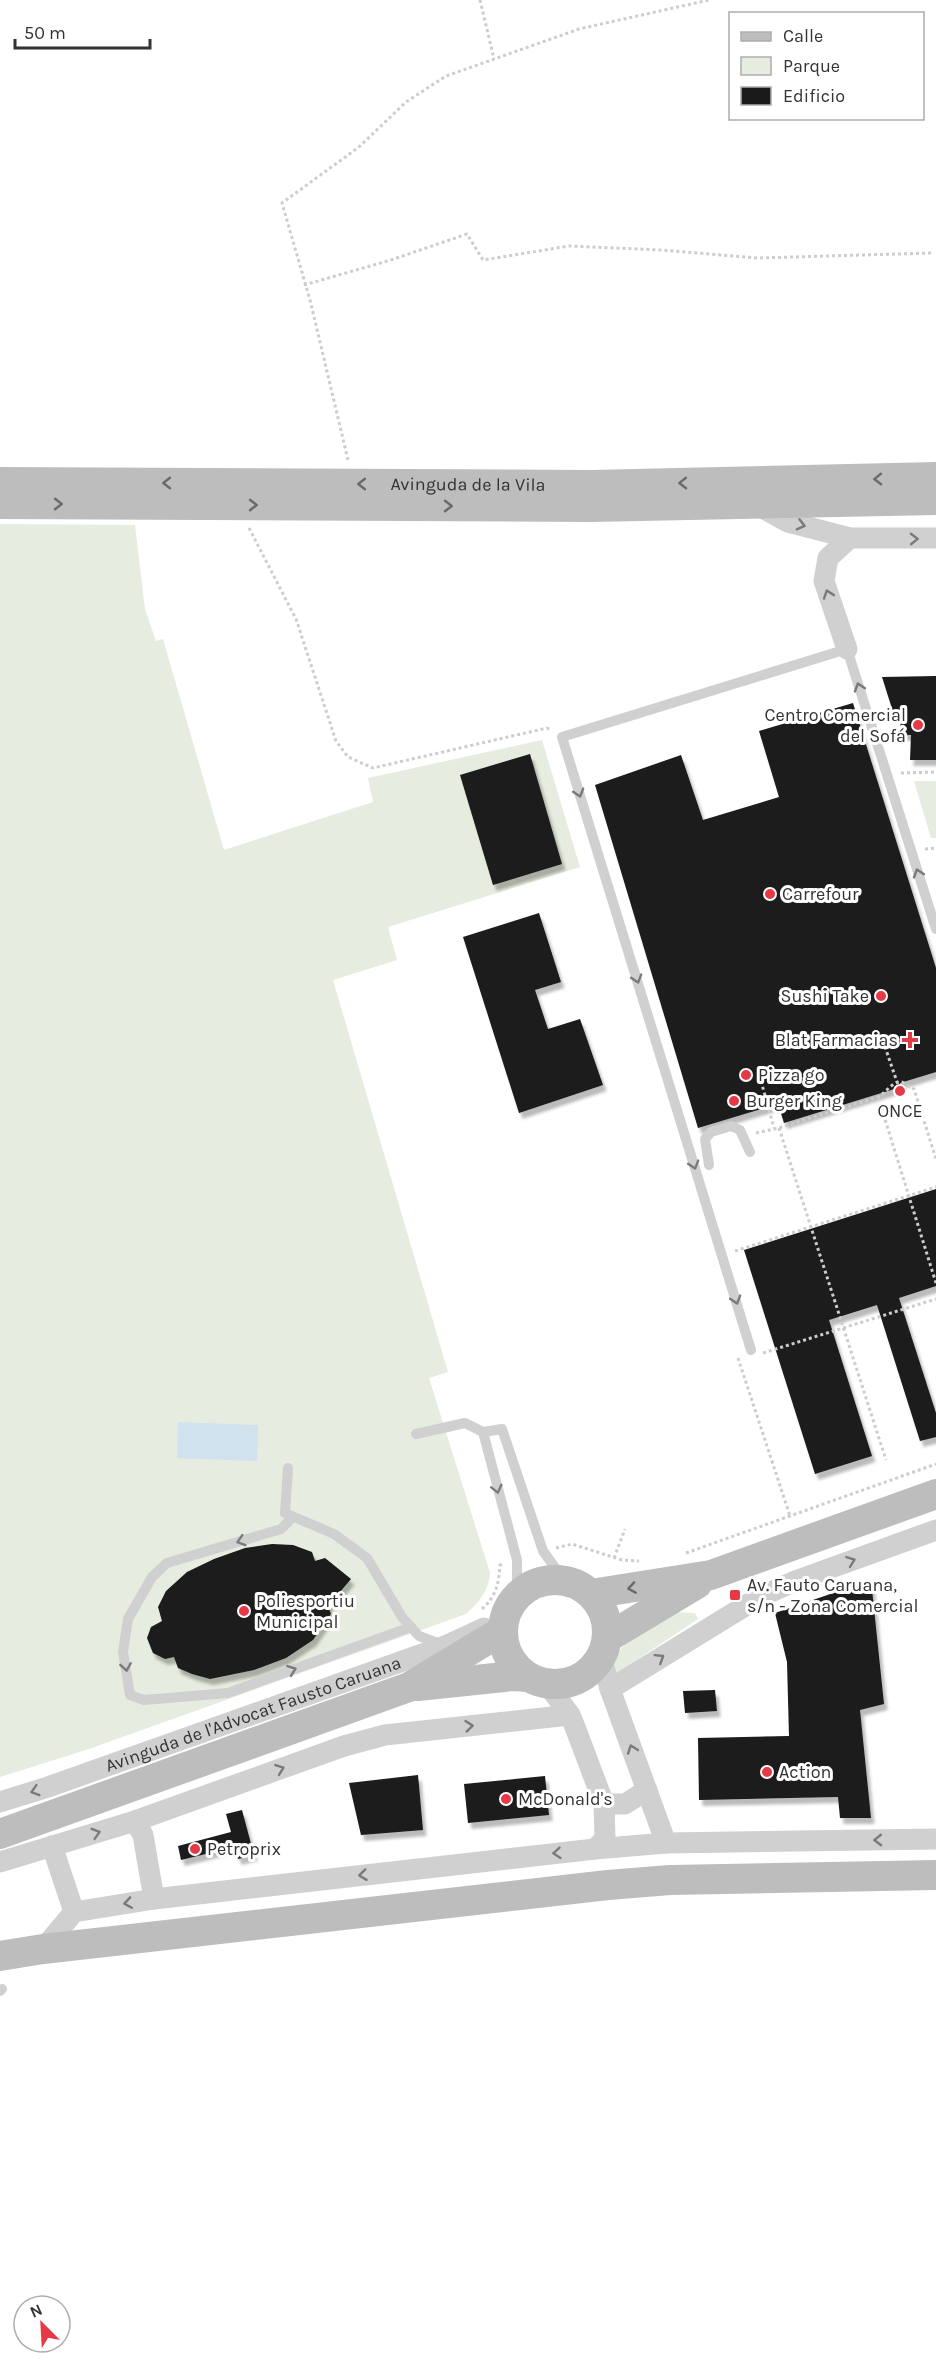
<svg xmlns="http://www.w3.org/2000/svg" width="936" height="2366" viewBox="0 0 936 2366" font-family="Karla,sans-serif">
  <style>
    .green { fill: #e6ecdf }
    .water { fill: #cfe2ee }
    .building { fill: #1a1a1a; filter: url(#shadow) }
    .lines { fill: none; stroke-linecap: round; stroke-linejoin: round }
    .path { stroke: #cdcdcd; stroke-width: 3; stroke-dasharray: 3 3; stroke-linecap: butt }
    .lane { stroke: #d0d0d0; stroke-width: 10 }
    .street { stroke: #d0d0d0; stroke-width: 21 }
    .secondary { stroke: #bdbdbd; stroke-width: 30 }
    .oneway { stroke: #6a6a6a }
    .oneway2 { stroke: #7a7a7a }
    .poi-dot { fill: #e63946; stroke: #fff; stroke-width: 2 }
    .labels { text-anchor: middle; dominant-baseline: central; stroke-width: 6; stroke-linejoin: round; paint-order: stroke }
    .street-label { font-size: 18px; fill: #333; stroke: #fff }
    .poi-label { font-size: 18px; fill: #333; stroke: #fff; text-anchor: start }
  </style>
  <defs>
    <filter id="shadow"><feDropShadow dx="3.5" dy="6" stdDeviation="1.5" flood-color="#0004"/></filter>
  </defs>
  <rect width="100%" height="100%" fill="#fff"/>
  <g class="green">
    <path d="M0,524L135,525L145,609L156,641L163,639L224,850L373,802L368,778L542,740L580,867L388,927L397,960L333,980L448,1372L429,1378L490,1573C489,1591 479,1602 466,1614L86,1750L0,1777Z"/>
    <path d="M914,781H936V838H931Z"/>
    <path d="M670,1612L695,1613L698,1619L617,1673C601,1651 655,1623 670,1612Z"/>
  </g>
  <path class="water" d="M178,1422L258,1425L257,1461L177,1458Z"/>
  <g class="building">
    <path d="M936,676V760H910L911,735H900L901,714L894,715L882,677Z"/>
    <path d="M853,703L936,968V1072L900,1083L901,1087L784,1123L778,1104L698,1128L595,785L681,755L703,820L779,797L759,731Z"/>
    <path d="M530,754L562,864L493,885L460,775Z"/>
    <path d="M539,913L561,982L535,990L548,1029L580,1019L603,1085L519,1113L463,937Z"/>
    <path d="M936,1189V1286L899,1298L936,1413V1437L920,1441L877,1305L829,1320L872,1456L815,1474L744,1250Z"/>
    <path d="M272,1544L293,1545L312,1552L315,1561L325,1558L351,1579L328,1606L331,1614L313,1640L286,1658L254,1670L210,1679L192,1674L178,1668L174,1657L165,1659L153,1653L147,1638L151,1627L162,1621L158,1607L166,1591L187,1572L214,1559L245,1548Z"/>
    <path d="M871,1580L884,1704L860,1710L871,1818H840L838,1797L699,1800L698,1738L789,1736L787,1662L775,1613Z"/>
    <path d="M715,1690L717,1711L685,1713L683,1691Z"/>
    <path d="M418,1775L423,1830L361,1835L349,1783Z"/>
    <path d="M545,1776L549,1815L468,1823L464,1784Z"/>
    <path d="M242,1810L254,1855L238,1859L234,1847L181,1860L178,1846L231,1832L226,1814Z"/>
  </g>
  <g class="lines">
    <g class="path">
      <path d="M480,0L494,59"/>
      <path d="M304,285L391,260L467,234L483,260L569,246L661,250L757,258L932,253"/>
      <path d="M348,460L310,300L282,203L359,147L406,102L446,76L579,29L709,0"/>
      <path d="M249,528L296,619L336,741L348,757L373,768L547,728L551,730"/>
      <path d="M901,773L936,772"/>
      <path d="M925,849L936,848"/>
      <path d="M883,1041L897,1082"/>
      <path d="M761,1081L774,1128"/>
      <path d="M878,1097L936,1283"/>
      <path d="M779,1128L886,1460"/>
      <path d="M756,1133L779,1128L878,1097C887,1092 891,1082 902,1082L914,1089L936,1159"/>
      <path d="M735,1251L936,1187"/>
      <path d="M763,1353L936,1299"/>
      <path d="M738,1358L790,1516"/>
      <path d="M556,1548L572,1544L622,1560L639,1561"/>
      <path d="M686,1553L936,1464"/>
      <path d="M614,1558L625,1529"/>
      <path d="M482,1609C496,1597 499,1583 500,1565L504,1564"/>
    </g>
    <g class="lane">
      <path d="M709,1165L705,1139L711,1132L731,1126L740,1130L750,1152"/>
      <path d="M751,1350L562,737L847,649L936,929"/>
      <path d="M483,1432L517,1560V1594"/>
      <path d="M416,1434L465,1423L483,1432L502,1429L543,1551L564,1580"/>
      <path d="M288,1468L285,1513L334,1534L367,1558L402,1617L419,1636L443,1645"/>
      <path d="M293,1517L281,1529L167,1563L152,1577L128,1619L123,1652L130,1695L144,1700L228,1693L411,1627"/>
      <path d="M0,1991L2,1989"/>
    </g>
    <g class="street">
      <path d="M757,505L788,522L850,538H936"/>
      <path d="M847,649L824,581L828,558L850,538"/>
      <path d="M601,1656L610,1689L666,1843"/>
      <path d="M547,1684L570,1715L575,1727L604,1804L605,1839L595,1849"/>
      <path d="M610,1689L758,1598L795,1581L936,1530"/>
      <path id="s1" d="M0,1802L48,1787L445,1646L484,1628"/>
      <path d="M604,1804H625L647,1790"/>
      <path d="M135,1821L143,1835L154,1899"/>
      <path d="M52,1846L74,1912"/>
      <path d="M0,1862L135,1821L344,1746L385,1735L570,1715"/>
      <path d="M43,1949L74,1912L154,1899L595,1849L666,1843L936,1839"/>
    </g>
    <g class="secondary">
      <path id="s2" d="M0,482L592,485L936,477"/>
      <path d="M0,504L590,507L936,500"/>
      <circle cx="555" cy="1632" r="52"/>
      <path d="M591,1594L711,1575L936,1494"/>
      <path d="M607,1638L697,1584"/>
      <path d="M418,1686L513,1676L528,1677"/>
      <path d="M0,1834L409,1687L502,1631"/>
      <path d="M0,1956L43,1949L608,1885L670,1880L936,1875"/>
    </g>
  </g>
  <defs><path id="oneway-chevron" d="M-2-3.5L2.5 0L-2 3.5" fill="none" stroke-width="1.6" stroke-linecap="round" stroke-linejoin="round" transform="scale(1.5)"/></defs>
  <g class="oneway">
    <use href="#oneway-chevron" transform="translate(878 479) rotate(179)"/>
    <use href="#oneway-chevron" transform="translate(167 483) rotate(-180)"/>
    <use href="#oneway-chevron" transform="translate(683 483) rotate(179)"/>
    <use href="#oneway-chevron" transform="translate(362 484) rotate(-180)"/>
    <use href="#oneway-chevron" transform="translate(58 504)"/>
    <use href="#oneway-chevron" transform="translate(253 505)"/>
    <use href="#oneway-chevron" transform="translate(448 506)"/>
    <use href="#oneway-chevron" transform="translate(632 1588) rotate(171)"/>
  </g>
  <g class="oneway2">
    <use href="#oneway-chevron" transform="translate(801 525) rotate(15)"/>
    <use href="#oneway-chevron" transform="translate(914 539) rotate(-1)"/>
    <use href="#oneway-chevron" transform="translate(828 594) rotate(-109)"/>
    <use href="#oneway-chevron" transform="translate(859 687) rotate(-108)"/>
    <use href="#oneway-chevron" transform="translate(579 793) rotate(73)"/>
    <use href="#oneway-chevron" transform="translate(918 873) rotate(-108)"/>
    <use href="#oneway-chevron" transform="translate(637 979) rotate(73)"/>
    <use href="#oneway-chevron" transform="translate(694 1165) rotate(73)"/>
    <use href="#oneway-chevron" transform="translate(736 1300) rotate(73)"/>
    <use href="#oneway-chevron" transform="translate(497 1489) rotate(76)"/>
    <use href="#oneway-chevron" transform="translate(241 1541) rotate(163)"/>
    <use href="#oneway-chevron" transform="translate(851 1561) rotate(-20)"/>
    <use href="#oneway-chevron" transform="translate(660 1658) rotate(-32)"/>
    <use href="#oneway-chevron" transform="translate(126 1667) rotate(81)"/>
    <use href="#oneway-chevron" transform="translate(292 1670) rotate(-20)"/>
    <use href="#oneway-chevron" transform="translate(469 1726) rotate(-6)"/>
    <use href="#oneway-chevron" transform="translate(632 1749) rotate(-110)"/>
    <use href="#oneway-chevron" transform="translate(280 1769) rotate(-20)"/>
    <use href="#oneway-chevron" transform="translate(35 1791) rotate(163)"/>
    <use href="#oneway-chevron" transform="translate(96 1833) rotate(-17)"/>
    <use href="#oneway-chevron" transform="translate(878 1840) rotate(179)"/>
    <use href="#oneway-chevron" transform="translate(557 1853) rotate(175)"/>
    <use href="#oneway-chevron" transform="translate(363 1875) rotate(173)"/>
    <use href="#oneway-chevron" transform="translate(128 1903) rotate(171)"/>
  </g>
  <g class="poi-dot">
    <circle cx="918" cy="725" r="6"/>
    <circle cx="770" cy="894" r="6"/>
    <circle cx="881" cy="996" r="6"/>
    <path d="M907 1031h6v6h6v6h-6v6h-6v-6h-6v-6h6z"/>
    <circle cx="746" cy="1075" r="6"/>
    <circle cx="900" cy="1091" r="6"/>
    <circle cx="734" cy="1101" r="6"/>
    <rect x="729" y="1589" width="12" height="12" rx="3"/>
    <circle cx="244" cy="1611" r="6"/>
    <circle cx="767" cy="1772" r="6"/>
    <circle cx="506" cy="1799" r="6"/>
    <circle cx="195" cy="1849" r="6"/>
  </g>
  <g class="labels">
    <g class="street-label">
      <text stroke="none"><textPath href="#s2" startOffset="468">Avinguda de la Vila</textPath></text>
      <text stroke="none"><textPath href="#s1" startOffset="268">Avinguda de l'Advocat Fausto Caruana</textPath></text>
    </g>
    <g class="poi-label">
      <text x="906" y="715" text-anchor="end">Centro Comercial<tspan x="906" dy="21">del Sofá</tspan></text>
      <text x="782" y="894">Carrefour</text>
      <text x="869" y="996" text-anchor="end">Sushi Take</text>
      <text x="898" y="1040" text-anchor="end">Blat Farmacias</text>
      <text x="758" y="1075">Pizza go</text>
      <text x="746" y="1101">Burger King</text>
      <text x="900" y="1111" text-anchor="middle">ONCE</text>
      <text x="747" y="1585">Av. Fauto Caruana,<tspan x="747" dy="21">s/n - Zona Comercial</tspan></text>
      <text x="256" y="1601">Poliesportiu<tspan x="256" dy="21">Municipal</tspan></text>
      <text x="779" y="1772">Action</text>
      <text x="518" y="1799">McDonald's</text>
      <text x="207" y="1849">Petroprix</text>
    </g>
  </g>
  <rect x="729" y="12" width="195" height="108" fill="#ffffff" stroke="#adadad" stroke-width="1.5"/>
  <rect x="741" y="32" width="30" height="9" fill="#bdbdbd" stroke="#adadad" stroke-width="1.5"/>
  <text x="783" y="42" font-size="18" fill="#333333">Calle</text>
  <rect x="741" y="57" width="30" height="18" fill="#e6ecdf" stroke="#adadad" stroke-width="1.5"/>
  <text x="783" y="72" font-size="18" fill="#333333">Parque</text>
  <rect x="741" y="87" width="30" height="18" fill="#1a1a1a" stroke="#adadad" stroke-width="1.5"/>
  <text x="783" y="102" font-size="18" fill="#333333">Edificio</text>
  <g transform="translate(42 2324) rotate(336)"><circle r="28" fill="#ffffff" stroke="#adadad" stroke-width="1.5"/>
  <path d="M0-4.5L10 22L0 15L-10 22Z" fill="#e63946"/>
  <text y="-9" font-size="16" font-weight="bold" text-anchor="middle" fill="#333333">N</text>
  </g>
  <path d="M15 39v9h135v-9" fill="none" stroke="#333333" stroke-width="3"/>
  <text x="24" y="39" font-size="18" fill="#333333" stroke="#ffffff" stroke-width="4.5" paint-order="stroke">50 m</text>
</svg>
